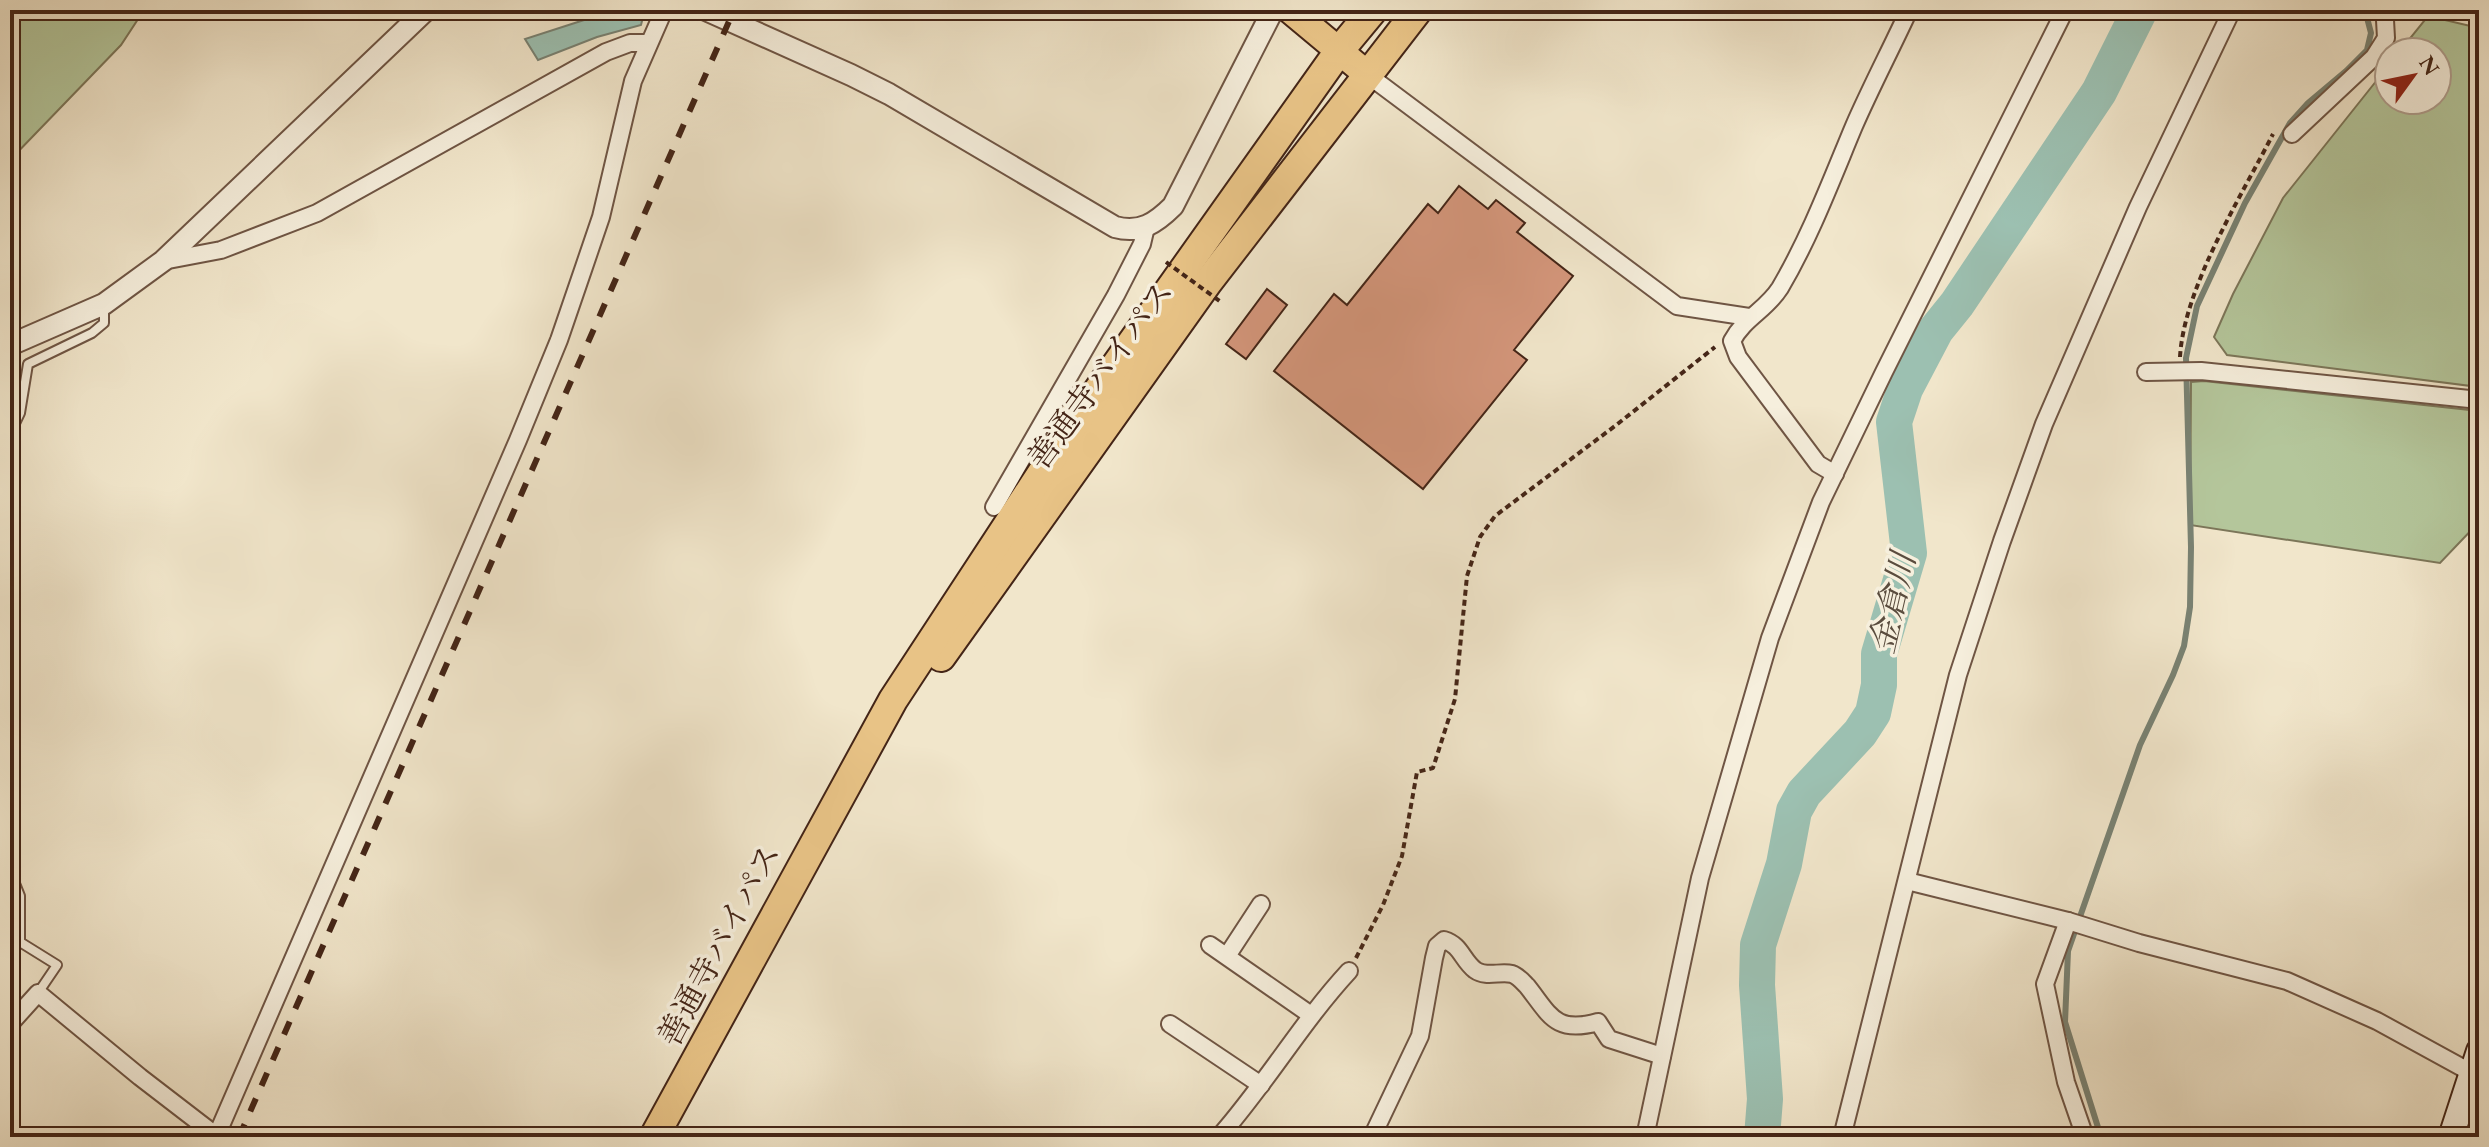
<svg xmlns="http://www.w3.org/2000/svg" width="2489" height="1147" viewBox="0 0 2489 1147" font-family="'EB Garamond','Noto Serif JP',serif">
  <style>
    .green { fill: #b4c69b; stroke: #7c7659; stroke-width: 2 }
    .water { fill: #9cc0b1; stroke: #798273; stroke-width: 2 }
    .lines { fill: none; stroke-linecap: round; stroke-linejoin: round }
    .stream { stroke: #798273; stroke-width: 6 }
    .river { stroke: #9cc0b1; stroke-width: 36 }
    .building { fill: #d4967b; stroke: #442517; stroke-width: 2 }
    .service-casing { stroke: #6f5544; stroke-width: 12 }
    .minor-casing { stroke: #6f5544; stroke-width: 20 }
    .tertiary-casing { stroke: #6f5544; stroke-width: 24 }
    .secondary-casing { stroke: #442517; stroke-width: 28 }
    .primary-casing { stroke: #442517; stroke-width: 30 }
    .trunk-casing { stroke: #442517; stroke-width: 32 }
    .path { stroke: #442517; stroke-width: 4; stroke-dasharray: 6 4; stroke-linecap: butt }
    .service { stroke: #f6efdd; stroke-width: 8 }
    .minor { stroke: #f6efdd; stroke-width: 16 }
    .tertiary { stroke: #f6efdd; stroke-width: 20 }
    .secondary { stroke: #f6efdd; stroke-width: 24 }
    .primary { stroke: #e8c386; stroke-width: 26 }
    .trunk { stroke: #e8c386; stroke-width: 28 }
    .rail { stroke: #442517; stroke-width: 6; stroke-dasharray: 14 14; stroke-linecap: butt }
    .path-bridge { stroke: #442517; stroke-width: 4; stroke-dasharray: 6 4; stroke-linecap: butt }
    .labels { text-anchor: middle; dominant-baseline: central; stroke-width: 7; stroke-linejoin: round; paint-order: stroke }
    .street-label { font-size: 32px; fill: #442517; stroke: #f6efdd }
    .water-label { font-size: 34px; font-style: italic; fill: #5a4c3e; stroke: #f6efdd }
  </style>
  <rect width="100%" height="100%" fill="#f1e6cb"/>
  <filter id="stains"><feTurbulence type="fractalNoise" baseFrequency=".0025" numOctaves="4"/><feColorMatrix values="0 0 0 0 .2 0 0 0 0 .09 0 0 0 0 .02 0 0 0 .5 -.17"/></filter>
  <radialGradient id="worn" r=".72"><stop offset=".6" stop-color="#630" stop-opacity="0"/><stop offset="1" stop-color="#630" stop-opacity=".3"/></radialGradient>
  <g class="green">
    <path d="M10,10H144L121,45L10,160Z"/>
    <path d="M2428,16L2479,28V387L2227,355L2214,337L2233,294L2283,198L2389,65V100H2437V52H2399Z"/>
    <path d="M2204,381L2479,411V522L2440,563L2190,525L2191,382Z"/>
  </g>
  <path class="water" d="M600,10H643L644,13L641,25L597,37L538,60L525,39L584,20Z"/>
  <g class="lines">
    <path class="stream" d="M2101,1137L2065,1022L2068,951L2140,745L2173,675L2184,646L2190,607L2191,547L2186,358L2197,306L2245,203L2290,123L2308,103L2346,71L2367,50L2371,33L2365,10"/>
    <path class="river" d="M1762,1137L1765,1099L1757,985L1758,945L1784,864L1794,811L1804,793L1860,733L1873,713L1879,685V654L1909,553L1894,422L1905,389L1936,330L1957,304L2099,92L2140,10"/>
  </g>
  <g class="building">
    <path d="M1459,186L1488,209L1496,200L1525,223L1517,232L1573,276L1514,350L1527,360L1423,489L1274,371L1334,294L1347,305L1428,204L1438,213Z"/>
    <path d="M1267,289L1287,305L1246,359L1226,344Z"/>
  </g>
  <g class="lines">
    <defs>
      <g id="service">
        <path d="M10,434L20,413L28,364L92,333L104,323V304"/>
        <path d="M10,871L20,896V942L57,965L38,993"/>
      </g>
      <g id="minor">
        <path d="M1368,75L1677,306L1749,317"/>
        <path d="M2292,134L2374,57L2386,38L2385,20L2382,10"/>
        <path d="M163,261L221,250L317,213L606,52L630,43H648"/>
        <path d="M2146,372L2201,371L2479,400"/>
        <path d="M1835,474L1818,464L1738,357L1732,341C1744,318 1766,310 1780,288C1810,237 1831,181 1854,126C1871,87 1891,49 1909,10"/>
        <path d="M994,507L1116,295L1142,244L1146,227"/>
        <path d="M1907,881L2068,921L2139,943L2287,981L2377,1021L2472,1073"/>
        <path d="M2068,921L2045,984L2066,1082L2085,1137"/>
        <path d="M1210,945L1311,1015"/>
        <path d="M1227,956L1261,904"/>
        <path d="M10,1024L38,993L140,1077L218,1137"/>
        <path d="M1170,1024L1261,1085"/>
        <path d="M216,1137L518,440L559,340L584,267L601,217L633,81L664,10"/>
        <path d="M1219,1137C1266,1084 1301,1023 1349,971"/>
        <path d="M1372,1137L1420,1036L1434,958L1437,946L1444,940C1461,945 1462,960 1475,970C1486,978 1500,971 1512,974C1518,976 1523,982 1527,986C1550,1015 1555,1034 1598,1022L1609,1039L1662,1056"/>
        <path d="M1645,1137L1700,878L1770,638L1821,502L1884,372L2065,10"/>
        <path d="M1842,1137L1958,675L2002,541L2044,424L2138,207L2232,10"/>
      </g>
      <g id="tertiary">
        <path d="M706,10L851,75L889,94L1115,227C1140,234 1156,223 1173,206L1273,10"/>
        <path d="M10,345L104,304L163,261L426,10"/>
      </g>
      <path id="secondary" d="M2451,1137L2479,1051"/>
      <path id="primary" d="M1290,10L1368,75"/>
      <g id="trunk">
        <path d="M941,657L1208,282L1418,10"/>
        <path d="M654,1137L893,700L1072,427L1339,51L1373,10"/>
      </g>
    </defs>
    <use href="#service" class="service-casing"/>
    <use href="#minor" class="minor-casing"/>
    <use href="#tertiary" class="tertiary-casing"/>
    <use href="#secondary" class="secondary-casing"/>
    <use href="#primary" class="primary-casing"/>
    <use href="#trunk" class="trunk-casing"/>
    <g class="path">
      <path d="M2180,357C2184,287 2241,197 2273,134"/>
      <path d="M1356,958L1383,905L1402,856L1417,772L1433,768L1455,699L1467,576L1480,537L1495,516L1615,426L1715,347"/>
    </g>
    <use href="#service" class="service"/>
    <use href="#minor" class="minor"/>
    <use href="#tertiary" class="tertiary"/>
    <use href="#secondary" class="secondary"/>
    <use href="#primary" class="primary"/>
    <use href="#trunk" class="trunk"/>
    <path class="rail" d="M239,1137L734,10"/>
    <path class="path-bridge" d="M1166,262L1221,302"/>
  </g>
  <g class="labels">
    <g class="street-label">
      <text transform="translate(1100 375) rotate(-54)">善通寺バイパス</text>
      <text transform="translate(719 945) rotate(-62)">善通寺バイパス</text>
    </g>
    <g class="water-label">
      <text transform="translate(1892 603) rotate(-77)">金倉川</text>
    </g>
  </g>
  <rect width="2489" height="1147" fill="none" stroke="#f1e6cb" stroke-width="40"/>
  <rect x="12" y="12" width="2465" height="1123" fill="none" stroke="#442517" stroke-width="4"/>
  <rect x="20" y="20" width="2449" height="1107" fill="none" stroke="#442517" stroke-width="2"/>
  <g transform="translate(2413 76) rotate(57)"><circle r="38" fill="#f6efdd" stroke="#af9e8e" stroke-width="2"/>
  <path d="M0-6L14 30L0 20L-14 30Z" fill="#8f2418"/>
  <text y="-12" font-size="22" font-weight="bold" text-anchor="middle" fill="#442517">N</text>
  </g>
  <rect width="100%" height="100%" filter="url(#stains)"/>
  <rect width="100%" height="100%" fill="url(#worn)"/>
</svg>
